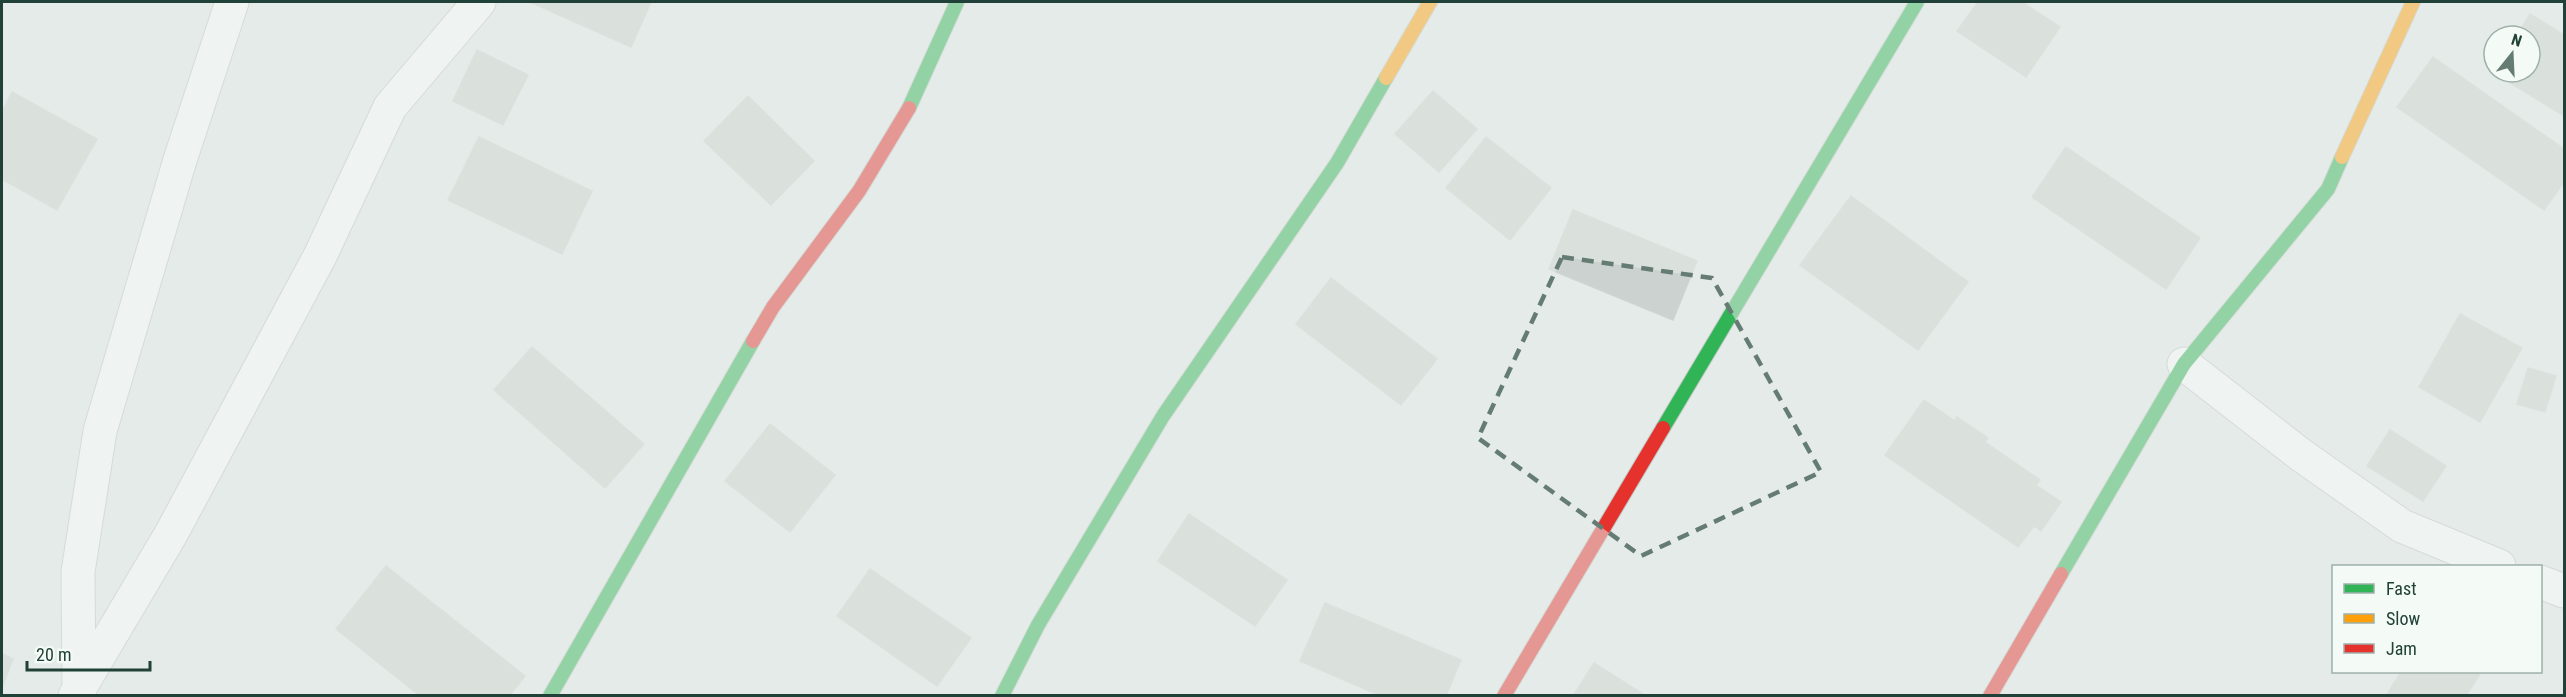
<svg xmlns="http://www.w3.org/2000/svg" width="2566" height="697" viewBox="0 0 2566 697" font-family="'Roboto Condensed',sans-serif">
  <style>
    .building { fill: #ccd2cf; stroke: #ced4d1; stroke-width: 1.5 }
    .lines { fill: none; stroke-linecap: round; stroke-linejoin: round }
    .street-casing { stroke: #c2c8c5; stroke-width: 35 }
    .fast-casing { stroke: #c0c9c5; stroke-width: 16 }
    .slow-casing { stroke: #c0c9c5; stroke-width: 16 }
    .jam-casing { stroke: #c0c9c5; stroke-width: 16 }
    .street { stroke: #fbfcfc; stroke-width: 33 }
    .fast { stroke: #30b455; stroke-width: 14 }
    .slow { stroke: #ff9f0a; stroke-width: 14 }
    .jam { stroke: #e5322d; stroke-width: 14 }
    .marked { fill: none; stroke: #657c75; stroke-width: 4.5; stroke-dasharray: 12 8; stroke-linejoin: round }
  </style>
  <rect width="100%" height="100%" fill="#e5ebe8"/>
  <g class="building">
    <path d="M530,2H651L631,47Z"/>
    <path d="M1978,2H2022L2060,27L2026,77L1957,31Z"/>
    <path d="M2530,14L2564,35V116L2494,73L2530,72V36H2517Z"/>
    <path d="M477,50L528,75L503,125L453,101Z"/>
    <path d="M2433,57L2564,149V182L2544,210L2397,107Z"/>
    <path d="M1433,91L1477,129L1439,172L1395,134Z"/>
    <path d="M12,92L97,139L57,210L2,179V112Z"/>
    <path d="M748,96L814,161L771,205L704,141Z"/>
    <path d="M479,137L592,191L562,254L448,200Z"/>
    <path d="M1486,137L1551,188L1510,240L1446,188Z"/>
    <path d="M2066,147L2200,238L2166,289L2032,197Z"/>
    <path d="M1851,196L1968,282L1918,350L1800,265Z"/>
    <path d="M1573,210L1697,261L1673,320L1549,269Z"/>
    <path d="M1331,278L1437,359L1401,405L1296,324Z"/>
    <path d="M2460,314L2522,348L2480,422L2419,387Z"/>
    <path d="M532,347L644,444L605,488L494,390Z"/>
    <path d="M2528,368L2556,376L2545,412L2517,404Z"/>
    <path d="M1924,400L1955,421L1957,417L1988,438L1985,442L2040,480L2036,485L2061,502L2041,531L2034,526L2018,547L1885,455Z"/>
    <path d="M770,424L835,475L790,532L725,481Z"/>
    <path d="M2390,430L2446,466L2423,501L2367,466Z"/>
    <path d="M1189,514L1287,580L1255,626L1158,561Z"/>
    <path d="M386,566L525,676L509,696H420L336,629Z"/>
    <path d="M870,569L971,638L937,686L837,616Z"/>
    <path d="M1325,603L1461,660L1446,696H1381L1300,661Z"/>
    <path d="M2,654L13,659L2,688Z"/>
    <path d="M1594,663L1646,696H1573Z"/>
    <path d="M2401,672H2481L2466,696H2386Z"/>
  </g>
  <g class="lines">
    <defs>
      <g id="street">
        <path d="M2184,364L2301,455L2402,526L2499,566"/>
        <path d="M2540,582L2564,591"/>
        <path d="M79,688L78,572L100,431L180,160L232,2"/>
        <path d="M75,696L171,534L320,256L390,107L479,2"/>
      </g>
      <g id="fast">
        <path d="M909,108L957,2"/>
        <path d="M1663,428L1917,2"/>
        <path d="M2061,574L2184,364L2328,189L2342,157"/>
        <path d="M550,696L753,341"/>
        <path d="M1002,696L1038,625L1163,416L1337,163L1386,78"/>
      </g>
      <g id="slow">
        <path d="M1386,78L1430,2"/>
        <path d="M2342,157L2413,2"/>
      </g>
      <g id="jam">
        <path d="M753,341L773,307L859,191L909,108"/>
        <path d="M1504,696L1663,428"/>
        <path d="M1990,696L2061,574"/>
      </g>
    </defs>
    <use href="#street" class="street-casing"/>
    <use href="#fast" class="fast-casing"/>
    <use href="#slow" class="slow-casing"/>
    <use href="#jam" class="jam-casing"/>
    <use href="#street" class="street"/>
    <use href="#fast" class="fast"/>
    <use href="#slow" class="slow"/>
    <use href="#jam" class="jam"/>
  </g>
  <path d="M0 0H2566V697H0ZM1562,257L1712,278L1821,472L1641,556L1478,438Z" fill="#e5ebe8" fill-opacity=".55" fill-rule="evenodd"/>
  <path class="marked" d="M1562,257L1712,278L1821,472L1641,556L1478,438Z"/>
  <rect width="2566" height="697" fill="none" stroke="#204137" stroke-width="6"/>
  <rect x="2332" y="565" width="210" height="108" fill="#f4faf6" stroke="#9fb0aa" stroke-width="1.5"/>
  <rect x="2344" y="584" width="30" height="9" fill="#30b455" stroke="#9fb0aa" stroke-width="1.5"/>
  <text x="2386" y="595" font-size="18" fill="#204137">Fast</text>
  <rect x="2344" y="614" width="30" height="9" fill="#ff9f0a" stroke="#9fb0aa" stroke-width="1.5"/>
  <text x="2386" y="625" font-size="18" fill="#204137">Slow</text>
  <rect x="2344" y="644" width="30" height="9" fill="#e5322d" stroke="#9fb0aa" stroke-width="1.5"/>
  <text x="2386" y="655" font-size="18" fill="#204137">Jam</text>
  <g transform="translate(2512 54) rotate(18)"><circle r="28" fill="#f4faf6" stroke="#9fb0aa" stroke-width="1.5"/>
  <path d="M0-4.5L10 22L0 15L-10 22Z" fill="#657c75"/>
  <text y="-9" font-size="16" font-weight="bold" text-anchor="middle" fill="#204137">N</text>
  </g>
  <path d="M27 661v9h123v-9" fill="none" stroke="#204137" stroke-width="3"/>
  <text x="36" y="661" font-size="18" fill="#204137" stroke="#f4faf6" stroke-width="4.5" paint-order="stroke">20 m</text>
</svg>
